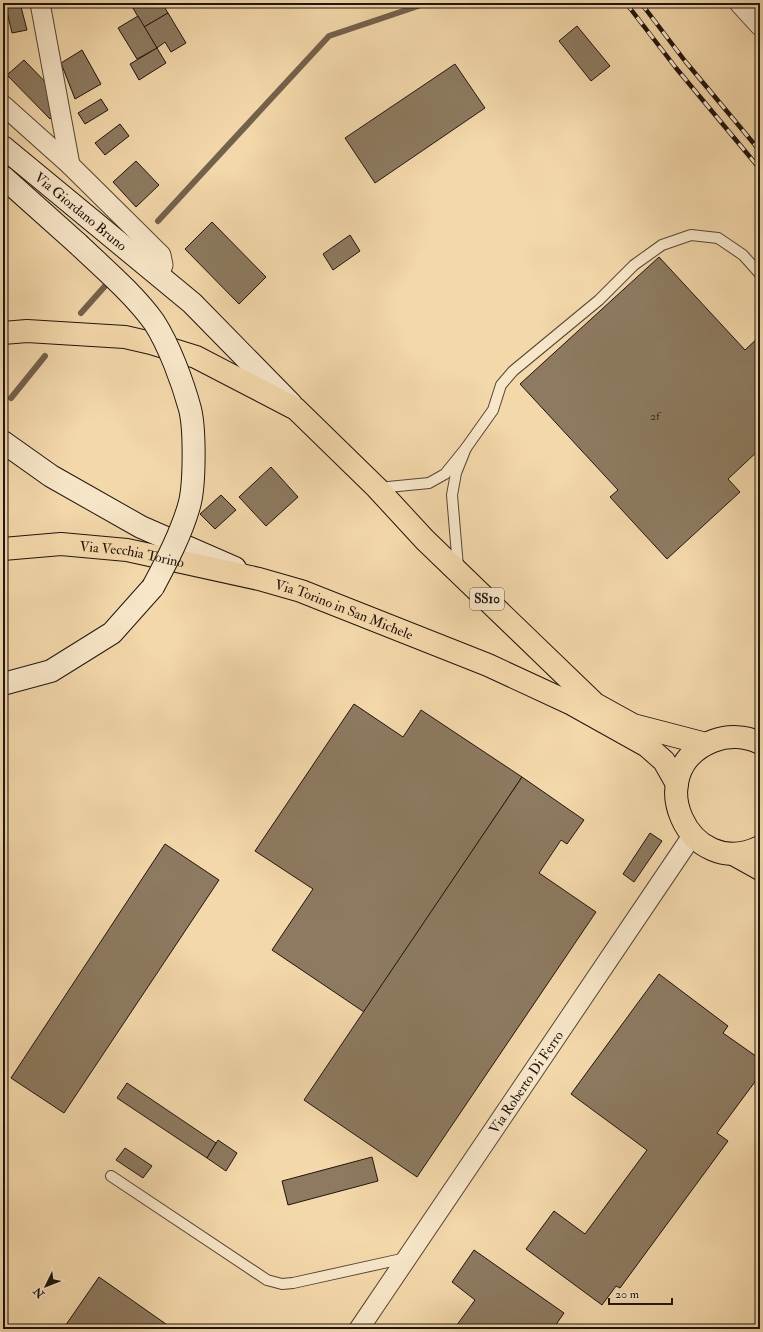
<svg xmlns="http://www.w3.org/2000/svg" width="763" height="1332" viewBox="0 0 763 1332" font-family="'IM FELL Double Pica',serif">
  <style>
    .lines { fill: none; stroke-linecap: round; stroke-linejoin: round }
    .stream { stroke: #73624c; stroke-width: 6 }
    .building { fill: #8d7a60; stroke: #1f150f }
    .lane-casing { stroke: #544636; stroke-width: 12 }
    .street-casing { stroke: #544636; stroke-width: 21 }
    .secondary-casing { stroke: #1f150f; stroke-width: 24 }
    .primary-casing { stroke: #1f150f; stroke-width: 24 }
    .lane { stroke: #f7e6c8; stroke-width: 10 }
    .street { stroke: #f7e6c8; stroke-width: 19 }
    .secondary { stroke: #f7e6c8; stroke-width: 22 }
    .primary { stroke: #f3d8aa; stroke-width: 22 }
    .rail-casing { stroke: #1f150f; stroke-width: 4.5 }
    .rail { stroke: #f7e6c8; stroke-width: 3; stroke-dasharray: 9; stroke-linecap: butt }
    .secondary-bridge-casing { stroke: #1f150f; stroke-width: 24; stroke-linecap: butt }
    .secondary-bridge { stroke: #f7e6c8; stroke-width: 22 }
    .labels { text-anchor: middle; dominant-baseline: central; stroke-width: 3; stroke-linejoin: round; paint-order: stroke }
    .number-label { font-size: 12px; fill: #3a2e23 }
    .shield { fill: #f7e6c8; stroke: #605446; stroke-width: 1 }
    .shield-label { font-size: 13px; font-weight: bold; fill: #1f150f }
    .street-label { font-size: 14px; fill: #1f150f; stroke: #f7e6c8 }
  </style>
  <rect width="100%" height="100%" fill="#f3d8aa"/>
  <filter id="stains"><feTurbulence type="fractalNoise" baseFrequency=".005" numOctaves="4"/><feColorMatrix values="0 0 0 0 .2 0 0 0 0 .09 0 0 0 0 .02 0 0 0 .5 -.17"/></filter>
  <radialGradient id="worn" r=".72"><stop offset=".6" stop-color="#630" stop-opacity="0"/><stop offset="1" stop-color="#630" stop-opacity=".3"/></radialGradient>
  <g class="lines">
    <g class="stream">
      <path d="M158,221L329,36L427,3"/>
      <path d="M81,313L105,286"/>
      <path d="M11,398L45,356"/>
    </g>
  </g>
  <g class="building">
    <path d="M5,3H20L27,30L12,33Z"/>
    <path d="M130,3H162L168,13L144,27Z"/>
    <path d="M168,13L186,43L171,52L165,42L157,48L144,27Z"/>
    <path d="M138,16L157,48L137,59L118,28Z"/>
    <path d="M577,26L610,66L591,81L559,41Z"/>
    <path d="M157,48L166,63L139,80L130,64Z"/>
    <path d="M82,50L101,84L75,99L61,63Z"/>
    <path d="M24,60L55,92L58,111L50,119L7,75Z"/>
    <path d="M455,64L485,108L375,183L345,138Z"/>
    <path d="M101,99L108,110L85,124L78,113Z"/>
    <path d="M120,124L129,136L105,155L95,143Z"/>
    <path d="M136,161L159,185L136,207L113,182Z"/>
    <path d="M212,222L266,277L239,304L185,249Z"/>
    <path d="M350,235L360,251L333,270L323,254Z"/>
    <path d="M659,257L745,350L760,336V449L728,479L740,492L667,559L610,497L618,490L520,384Z"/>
    <path d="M271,467L298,497L266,526L239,497Z"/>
    <path d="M221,495L236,510L215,529L200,514Z"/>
    <path d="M354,704L403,737L421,710L522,777L364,1012L272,950L313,889L255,851Z"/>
    <path d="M522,777L584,820L567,844L561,840L539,873L596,912L417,1177L304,1100Z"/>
    <path d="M650,833L662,841L634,882L623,874Z"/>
    <path d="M165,844L219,880L64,1113L11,1078Z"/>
    <path d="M659,974L728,1026L723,1033L760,1059L757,1067L760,1069V1075L717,1133L728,1141L620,1288L616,1286L602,1305L526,1249L554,1211L585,1234L647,1150L571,1094Z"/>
    <path d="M127,1083L216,1143L207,1158L117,1098Z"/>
    <path d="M218,1140L237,1153L226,1171L207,1158Z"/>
    <path d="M125,1148L152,1166L143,1178L116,1160Z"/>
    <path d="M372,1157L378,1181L288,1205L282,1181Z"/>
    <path d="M474,1250L564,1313L553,1329H454L475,1300L452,1282Z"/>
    <path d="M99,1277L173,1329H63Z"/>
  </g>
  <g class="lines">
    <defs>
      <g id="lane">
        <path d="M466,448L493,410L501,385L513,371L599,300L634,265L662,245L691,235L718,238L743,255L760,274"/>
        <path d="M378,488L429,483L445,474L466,448L456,473L452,495L458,567"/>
        <path d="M111,1176L267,1280L282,1284L293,1283L406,1258"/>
      </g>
      <g id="street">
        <path d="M40,3L70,165"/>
        <path d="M739,3L760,26"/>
        <path d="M3,105L70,165L161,255L163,265L159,275"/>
        <path id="s1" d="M359,1329L692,836"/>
      </g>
      <g id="secondary">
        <path id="s2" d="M3,147L192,303L291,404"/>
        <path d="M3,177L78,244"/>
        <path d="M3,442L51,476L141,527L235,568"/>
        <path d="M3,684L51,671L112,633L153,587"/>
      </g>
      <g id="primary">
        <path d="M3,333L27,331L125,337L151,343L196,357L296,409L377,488L425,540L595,704L633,725L706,744"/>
        <path id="s3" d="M3,549L61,544L127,550L259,579L301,591L488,665L570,703L647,746L664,761L677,784"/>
        <path d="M760,743C746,736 728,735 713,741C639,770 688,882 760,847"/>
        <path d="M733,854L760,869"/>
      </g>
    </defs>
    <use href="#lane" class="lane-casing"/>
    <use href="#street" class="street-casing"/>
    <use href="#secondary" class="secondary-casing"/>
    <use href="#primary" class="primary-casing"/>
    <use href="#lane" class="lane"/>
    <use href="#street" class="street"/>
    <use href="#secondary" class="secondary"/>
    <use href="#primary" class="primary"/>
    <defs>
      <g id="rail">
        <path d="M626,3L676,68L760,169"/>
        <path d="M641,3L685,61L760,151"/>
      </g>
    </defs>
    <use href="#rail" class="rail-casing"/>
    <use href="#rail" class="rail"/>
    <defs>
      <path id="secondary-bridge" d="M78,244C104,269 133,293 154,322C169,345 183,383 190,409C195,429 195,486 189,506C181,534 167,561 153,587"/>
    </defs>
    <use href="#secondary-bridge" class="secondary-bridge-casing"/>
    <use href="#secondary-bridge" class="secondary-bridge"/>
  </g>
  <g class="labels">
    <g class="number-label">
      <text x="655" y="416">2f</text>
    </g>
    <rect class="shield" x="470" y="588" width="34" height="22" rx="3"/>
    <g class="shield-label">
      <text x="487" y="599">SS10</text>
    </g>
    <g class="street-label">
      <text stroke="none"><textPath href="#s2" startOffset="101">Via Giordano Bruno</textPath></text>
      <text stroke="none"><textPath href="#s3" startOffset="130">Via Vecchia Torino</textPath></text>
      <text stroke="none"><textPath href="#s3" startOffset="350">Via Torino in San Michele</textPath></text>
      <text stroke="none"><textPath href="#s1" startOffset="298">Via Roberto Di Ferro</textPath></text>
    </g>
  </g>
  <rect width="763" height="1332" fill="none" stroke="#f3d8aa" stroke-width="16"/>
  <rect x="4" y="4" width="755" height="1324" fill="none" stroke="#1f150f" stroke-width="2"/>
  <rect x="8" y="8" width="747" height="1316" fill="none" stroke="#1f150f"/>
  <g transform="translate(46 1286) rotate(227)" stroke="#f7e6c8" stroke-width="3" paint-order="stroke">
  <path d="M0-3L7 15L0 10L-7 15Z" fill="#1f150f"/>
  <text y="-6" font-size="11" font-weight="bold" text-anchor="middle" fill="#1f150f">N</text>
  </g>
  <path d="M609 1298v6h63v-6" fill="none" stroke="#1f150f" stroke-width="2"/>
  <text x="615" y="1298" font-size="12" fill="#1f150f" stroke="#f7e6c8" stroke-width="3" paint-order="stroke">20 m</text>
  <rect width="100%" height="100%" filter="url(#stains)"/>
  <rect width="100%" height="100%" fill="url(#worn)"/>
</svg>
